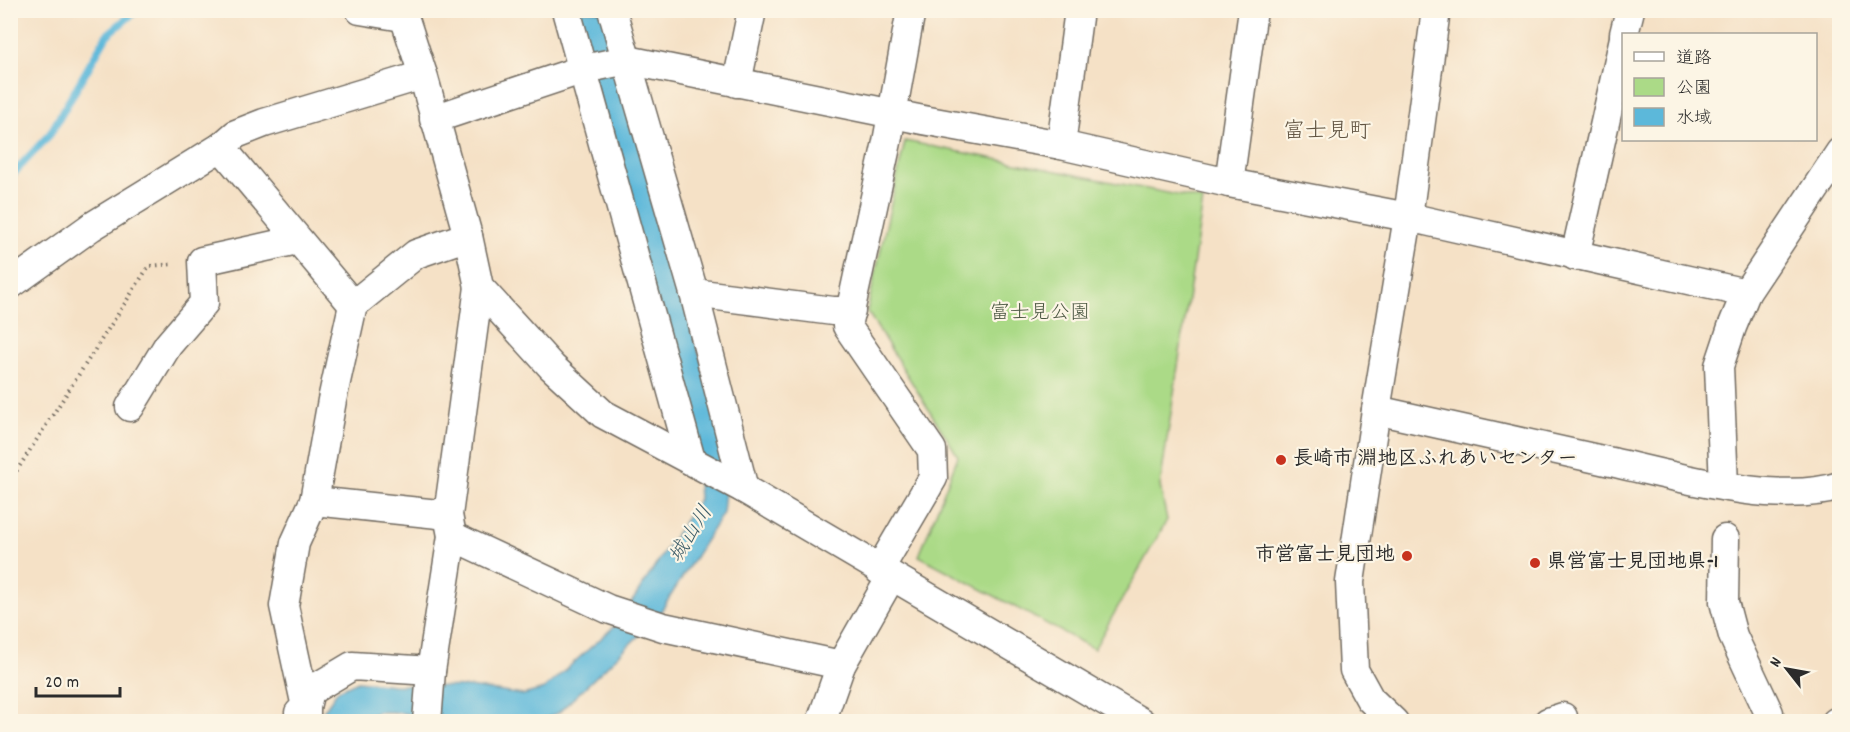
<svg xmlns="http://www.w3.org/2000/svg" width="1850" height="732" viewBox="0 0 1850 732" font-family="Dekko,'Klee One',sans-serif">
  <style>
    .green { fill: #abda87; stroke: #6b8259; stroke-width: 1.5 }
    .water { fill: #5cb8da; stroke: #447282; stroke-width: 1.5 }
    .lines { fill: none; stroke-linecap: round; stroke-linejoin: round }
    .stream { stroke: #5cb8da; stroke-width: 8 }
    .minor-casing { stroke: #726b61; stroke-width: 31 }
    .path { stroke: #726b61; stroke-width: 4; stroke-dasharray: 1.5 4.5; stroke-linecap: butt }
    .minor { stroke: #fff; stroke-width: 28 }
    .poi-dot { fill: #c8321e; stroke: #fcf5e5; stroke-width: 2 }
    .labels { text-anchor: middle; dominant-baseline: central; stroke-width: 4.5; stroke-linejoin: round; paint-order: stroke }
    .park-label { font-size: 20px; fill: #4b5742; stroke: #fcf5e5 }
    .poi-label { font-size: 20px; font-weight: bold; fill: #2b2b2b; stroke: #fcf5e5; text-anchor: start }
    .water-label { font-size: 21px; font-style: italic; fill: #3c5c68; stroke: #fcf5e5 }
    .quarter-label { font-size: 22px; fill: #615442; stroke: #fcf5e5 }
  </style>
  <rect width="100%" height="100%" fill="#fcf5e5"/>
  <filter id="ink" filterUnits="userSpaceOnUse"><feTurbulence type="fractalNoise" baseFrequency=".0167" numOctaves="2"/><feDisplacementMap in="SourceGraphic" scale="12" xChannelSelector="R" yChannelSelector="G"/><feConvolveMatrix kernelMatrix="1 2 1 2 8 2 1 2 1" color-interpolation-filters="sRGB"/></filter>
  <filter id="wash" filterUnits="userSpaceOnUse"><feTurbulence type="fractalNoise" baseFrequency=".008" numOctaves="4" result="noise"/><feDisplacementMap in="SourceGraphic" scale="24" xChannelSelector="R" yChannelSelector="G"/><feGaussianBlur stdDeviation="1.35" result="paint"/><feColorMatrix in="noise" values="0 0 0 0 0 0 0 0 0 0 0 0 0 0 0 0 0 1.4 0 .05"/><feComposite in="paint" operator="in"/></filter>
  <g filter="url(#wash)">
    <rect width="100%" height="100%" fill="#f5e1c6"/>
    <path class="green" d="M905,141L1203,200L1160,486L1167,520L1094,649L919,556L958,456L867,311Z"/>
    <path class="water" d="M574,11H605L728,458L723,513L656,619L558,713L538,722L466,721L392,712H377L361,721L316,722L338,690L358,681L394,685L469,687L523,695L544,689L618,623L699,499L696,446Z"/>
    <g class="lines">
      <path class="stream" d="M10,177L50,134L107,35L137,10"/>
    </g>
  </g>
  <g filter="url(#ink)">
    <g class="lines">
      <defs>
        <g id="minor">
          <path d="M360,10L403,17"/>
          <path d="M402,10L423,75L468,236L479,287L552,367L603,414L744,489L1141,722"/>
          <path d="M566,10L691,460"/>
          <path d="M612,10L694,293L744,489"/>
          <path d="M1624,34L1630,10"/>
          <path d="M737,83L752,10"/>
          <path d="M434,119L584,69L627,60L923,120L1061,145L1229,183L1408,217L1746,293"/>
          <path d="M1061,145L1079,10"/>
          <path d="M221,147L353,305"/>
          <path d="M1229,183L1253,10"/>
          <path d="M1575,256L1624,38"/>
          <path d="M10,285L91,227L221,147L236,134L264,123L423,75"/>
          <path d="M694,293L833,311H851"/>
          <path d="M130,407L168,345L204,303L202,261L297,240"/>
          <path d="M1376,410C1451,427 1527,443 1602,460C1668,474 1775,507 1840,486"/>
          <path d="M1724,486L1719,366L1732,327L1746,293L1840,152"/>
          <path d="M314,501L448,515"/>
          <path d="M452,536L608,609L663,627L841,665"/>
          <path d="M1725,539L1724,602L1733,636L1769,713"/>
          <path d="M879,570L933,478L932,450L847,326L887,142L911,10"/>
          <path d="M299,713L306,707L310,691L352,666L431,671"/>
          <path d="M306,722V707L284,606L295,543L314,501L332,400L353,305L416,254L468,236"/>
          <path d="M427,722L431,671L452,536L448,515L479,287"/>
          <path d="M821,722L841,665L891,577"/>
          <path d="M1394,722L1370,699L1354,670L1350,582L1376,410L1408,217L1436,10"/>
          <path d="M1548,722L1563,717"/>
          <path d="M1836,722L1840,720"/>
        </g>
      </defs>
      <use href="#minor" class="minor-casing"/>
      <path class="path" d="M10,481L149,266L174,264"/>
      <use href="#minor" class="minor"/>
    </g>
  </g>
  <g class="poi-dot">
    <circle cx="1281" cy="460" r="6"/>
    <circle cx="1407" cy="556" r="6"/>
    <circle cx="1535" cy="563" r="6"/>
  </g>
  <g class="labels">
    <g class="park-label">
      <text x="1040" y="314">富士見公園</text>
    </g>
    <g class="poi-label">
      <text x="1293" y="460">長崎市 淵地区ふれあいセンター</text>
      <text x="1395" y="556" text-anchor="end">市営富士見団地</text>
      <text x="1547" y="563">県営富士見団地県-1</text>
    </g>
    <g class="water-label">
      <text transform="translate(692 535) rotate(-58)">城山川</text>
    </g>
    <g class="quarter-label">
      <text x="1327" y="132">富士見町</text>
    </g>
  </g>
  <rect width="1850" height="732" fill="none" stroke="#fcf5e5" stroke-width="36"/>
  <rect x="1622" y="33" width="195" height="108" fill="#fcf5e5" stroke="#a8a49b" stroke-width="1.5"/>
  <rect x="1634" y="52" width="30" height="9" fill="#ffffff" stroke="#a8a49b" stroke-width="1.5"/>
  <text x="1676" y="63" font-size="18" fill="#2b2b2b">道路</text>
  <rect x="1634" y="78" width="30" height="18" fill="#abda87" stroke="#a8a49b" stroke-width="1.5"/>
  <text x="1676" y="93" font-size="18" fill="#2b2b2b">公園</text>
  <rect x="1634" y="108" width="30" height="18" fill="#5cb8da" stroke="#a8a49b" stroke-width="1.5"/>
  <text x="1676" y="123" font-size="18" fill="#2b2b2b">水域</text>
  <g transform="translate(1787 669) rotate(301)" stroke="#fcf5e5" stroke-width="4.5" paint-order="stroke">
  <path d="M0-4.5L10 22L0 15L-10 22Z" fill="#2b2b2b"/>
  <text y="-9" font-size="16" font-weight="bold" text-anchor="middle" fill="#2b2b2b">N</text>
  </g>
  <path d="M36 687v9h84v-9" fill="none" stroke="#2b2b2b" stroke-width="3"/>
  <text x="45" y="687" font-size="18" fill="#2b2b2b" stroke="#fcf5e5" stroke-width="4.5" paint-order="stroke">20 m</text>
</svg>
